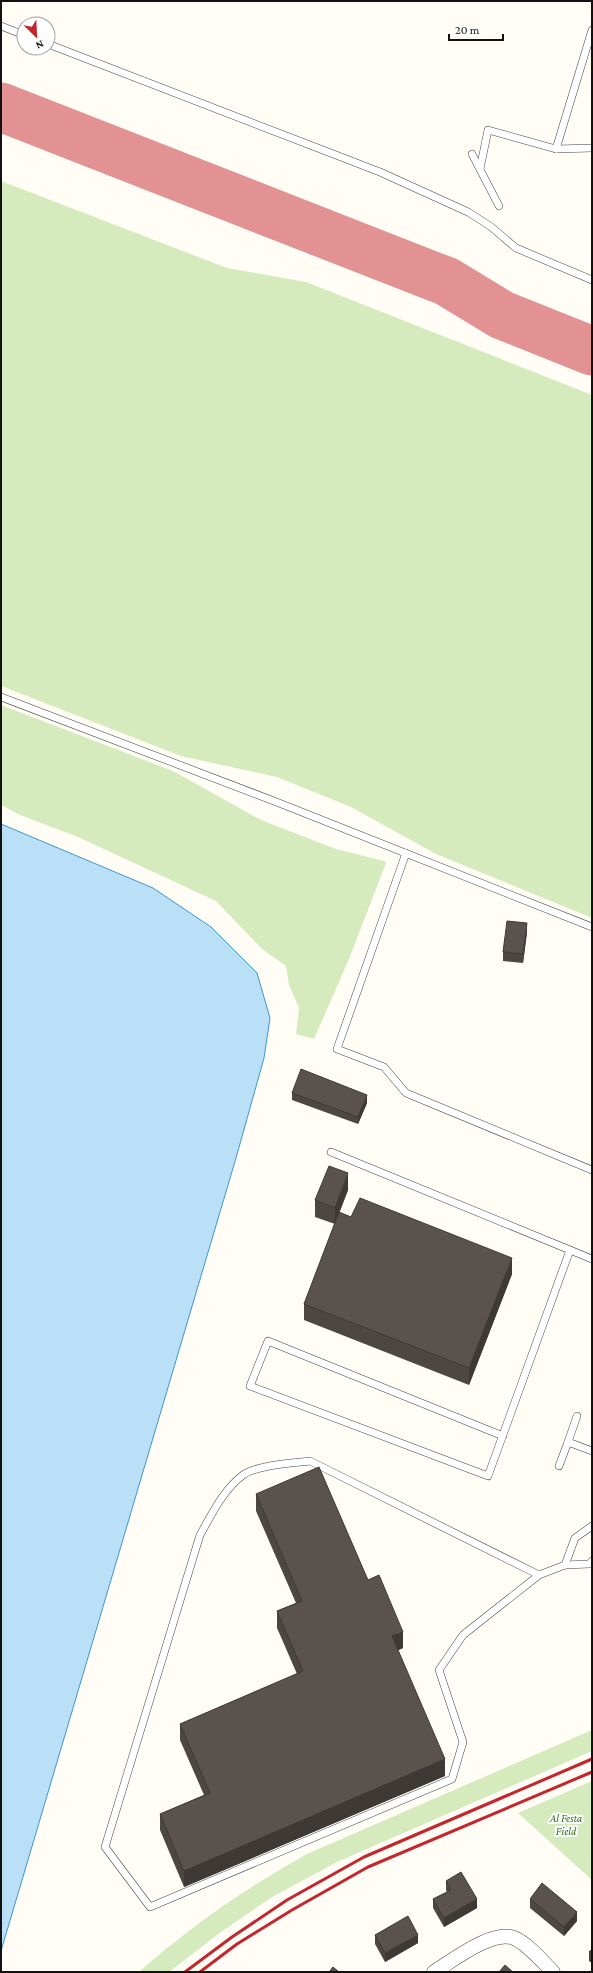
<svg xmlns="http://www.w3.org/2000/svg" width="593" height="1973" viewBox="0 0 593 1973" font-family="'Crimson Pro',serif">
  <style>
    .green { fill: #d5ebbd }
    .water { fill: #b9e0f7; stroke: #3f96cf }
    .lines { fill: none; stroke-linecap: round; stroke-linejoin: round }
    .taxiway { stroke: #e29292; stroke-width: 49 }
    .lane-casing { stroke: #444; stroke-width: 8 }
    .street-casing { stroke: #444; stroke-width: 15 }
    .lane { stroke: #fff; stroke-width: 7 }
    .street { stroke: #fff; stroke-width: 14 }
    .rail { stroke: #c4262e; stroke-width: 3 }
    .wall { fill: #4d4742 }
    .shaded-wall { fill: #3f3936 }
    .building { fill: #5a524d; stroke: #3f3936 }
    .labels { text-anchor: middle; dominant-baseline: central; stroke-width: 4; stroke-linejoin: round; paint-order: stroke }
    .park-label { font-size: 11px; font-style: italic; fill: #2f6b1f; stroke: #fff }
  </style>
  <rect width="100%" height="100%" fill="#fffdf5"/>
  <g class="green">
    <path d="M1,181L227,268L306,282L592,395V918L436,854L351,807L277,777L181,756L1,686Z"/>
    <path d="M1,705L173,771L261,820L336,849L384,861L386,863L349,959L314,1039L296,1034L299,1008L289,985L286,966L262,949L216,901L78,837L20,815L1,805Z"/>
    <path d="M592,1730V1751L339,1861L272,1897L221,1932L169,1972H139C191,1926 246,1888 307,1854Z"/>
    <path d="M592,1781V1880L518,1813Z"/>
  </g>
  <path class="water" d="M1,824L153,888L211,927L257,973L270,1018L264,1058L236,1158L1,1951Z"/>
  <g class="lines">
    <path class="taxiway" d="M1,107L435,277L446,281L502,315L592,351"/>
    <defs>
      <g id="lane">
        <path d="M1,26L24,35"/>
        <path d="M48,44L380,172L468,212L490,226L516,248L592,280"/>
        <path d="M556,149L592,148"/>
        <path d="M472,154L499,206"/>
        <path d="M480,169L488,130L556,149L592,30"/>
        <path d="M1,697L274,801L592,927"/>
        <path d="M406,853L337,1049L384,1067L406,1093L592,1170"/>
        <path d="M331,1152L592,1259"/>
        <path d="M577,1416L568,1442L592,1451"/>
        <path d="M503,1436L268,1341L250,1386L488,1476L570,1250"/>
        <path d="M559,1466L568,1442"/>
        <path d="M565,1565L575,1538L592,1526"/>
        <path d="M539,1575L310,1461C293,1463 257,1465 243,1475C223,1490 212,1514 200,1535L105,1847L150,1907L452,1779L463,1742L439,1670L463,1635L539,1575L565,1565L589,1564L592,1561"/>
      </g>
      <path id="street" d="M434,1972C452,1961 493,1929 514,1938C528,1944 542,1961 553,1972"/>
    </defs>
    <use href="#lane" class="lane-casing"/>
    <use href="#street" class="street-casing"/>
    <use href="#lane" class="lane"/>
    <use href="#street" class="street"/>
    <g class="rail">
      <path d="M185,1972L232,1937L287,1900L364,1857L592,1759"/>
      <path d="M200,1972L237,1944L292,1910L368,1867L592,1772"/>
    </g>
  </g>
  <g class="wall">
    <path d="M527,932L523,963L503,961V952Z"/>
    <path d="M292,1093L367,1103L358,1124L292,1100Z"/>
    <path d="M348,1190L339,1213L351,1217L512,1274L469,1385L304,1320V1304L335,1224L315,1217V1200Z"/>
    <path d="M256,1494L368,1580L403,1648L398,1650L445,1776L184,1887L160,1830V1814L204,1795L180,1740V1724L297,1674L277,1628V1611L296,1603L256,1511Z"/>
    <path d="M446,1881L477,1908L444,1927L433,1908V1899L447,1892L446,1890Z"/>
    <path d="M530,1899L577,1921L564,1936L530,1908Z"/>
    <path d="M375,1935L418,1943L385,1962L375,1944Z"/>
    <path d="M592,1949V1963L589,1961V1952Z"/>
  </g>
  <g class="shaded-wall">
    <path d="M527,923V932L523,963V954Z"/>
    <path d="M367,1095V1103L358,1124V1117Z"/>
    <path d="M348,1173V1190L335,1224V1208Z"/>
    <path d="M512,1258V1274L469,1385V1368Z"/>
    <path d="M403,1632V1648L392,1653V1636Z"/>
    <path d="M445,1759V1776L184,1887V1871Z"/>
    <path d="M477,1899V1908L444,1927V1918Z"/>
    <path d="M577,1912V1921L564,1936V1927Z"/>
    <path d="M418,1935V1943L385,1962V1953Z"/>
  </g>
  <g class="building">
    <path d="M507,921L527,923L523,954L503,952Z"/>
    <path d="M301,1069L367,1095L358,1117L292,1093Z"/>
    <path d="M329,1166L348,1173L335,1208L315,1200Z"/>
    <path d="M360,1198L512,1258L469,1368L304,1304L339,1212L351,1217Z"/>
    <path d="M319,1467L368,1580L379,1575L403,1632L392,1636L445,1759L184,1871L160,1814L210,1793L180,1724L303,1671L277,1611L302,1601L256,1494Z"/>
    <path d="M461,1872L477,1899L444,1918L433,1899L451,1890L446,1881Z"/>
    <path d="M542,1883L577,1912L564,1927L530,1899Z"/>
    <path d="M408,1916L418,1935L385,1953L375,1935Z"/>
    <path d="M592,1949V1954L589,1952Z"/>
    <path d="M505,1965L513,1972H499Z"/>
    <path d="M333,1967L339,1972H329Z"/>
  </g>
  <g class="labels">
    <g class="park-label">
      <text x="566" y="1818">Al Festa<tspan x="566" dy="13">Field</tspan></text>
    </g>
  </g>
  <rect width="593" height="1973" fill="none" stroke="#111111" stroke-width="4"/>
  <g transform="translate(36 36) rotate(156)"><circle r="19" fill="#ffffff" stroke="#a0a0a0"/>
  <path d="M0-3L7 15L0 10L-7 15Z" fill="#c4262e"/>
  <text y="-6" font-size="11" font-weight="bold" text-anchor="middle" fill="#111111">N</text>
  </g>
  <path d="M449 34v6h54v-6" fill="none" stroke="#111111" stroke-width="2"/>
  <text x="455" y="34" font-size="12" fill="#111111" stroke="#ffffff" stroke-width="3" paint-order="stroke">20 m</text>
</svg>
